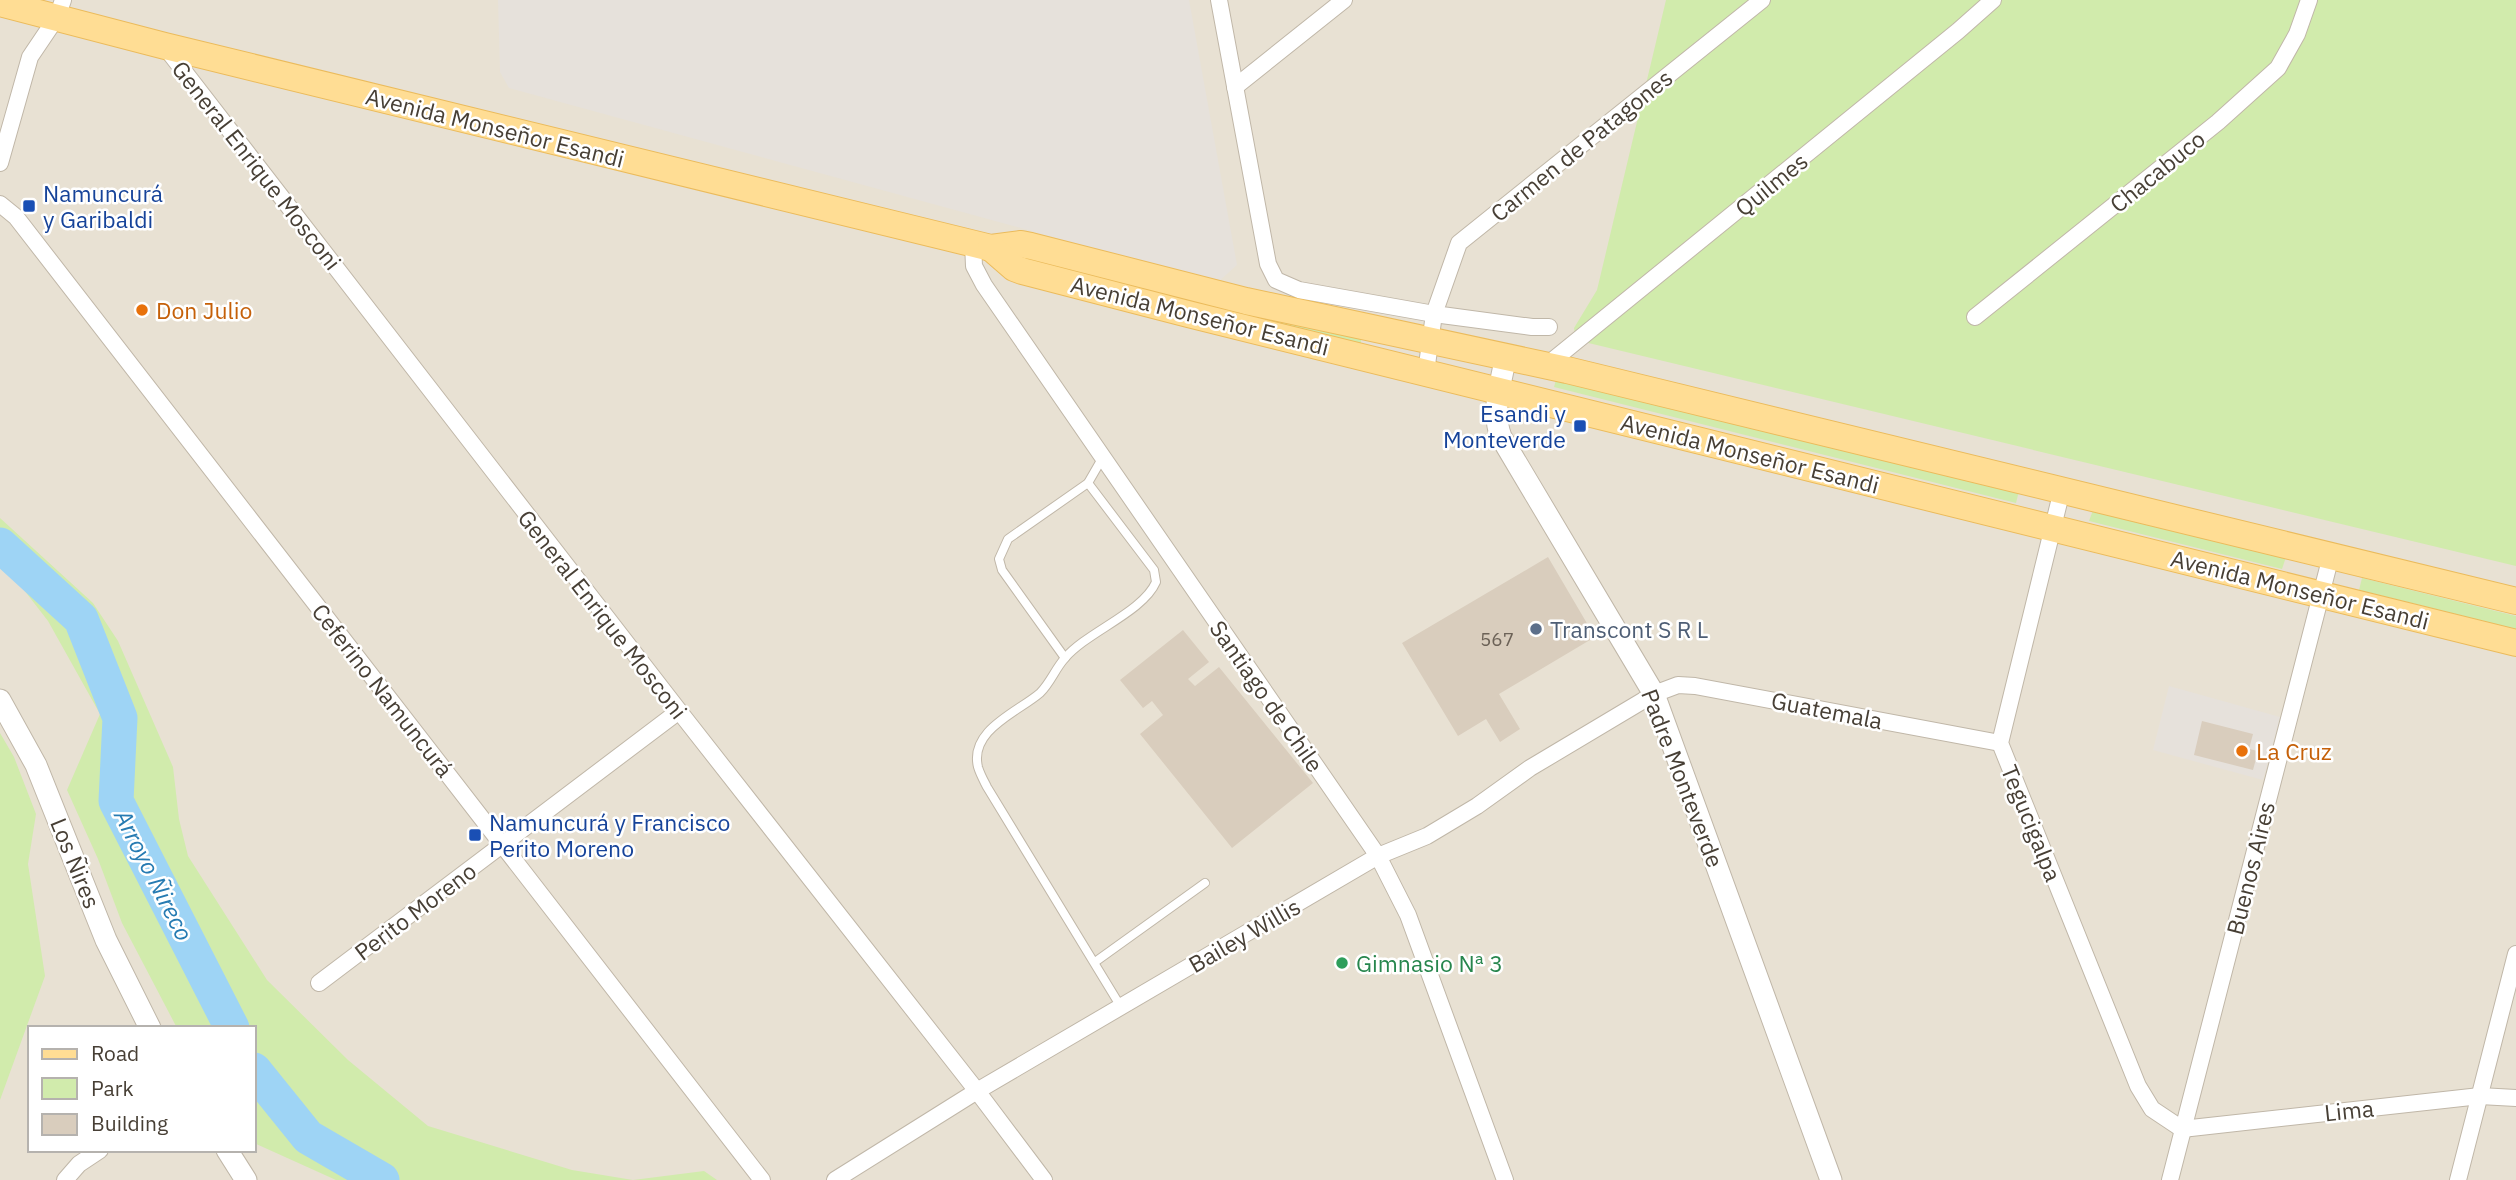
<svg xmlns="http://www.w3.org/2000/svg" width="2516" height="1180" viewBox="0 0 2516 1180" font-family="'IBM Plex Sans',sans-serif">
  <style>
    .residential { fill: #e8e1d3; fill-rule: evenodd }
    .industrial { fill: #e6e1db }
    .green { fill: #d1ebac }
    .lines { fill: none; stroke-linecap: round; stroke-linejoin: round }
    .river { stroke: #9ed4f5; stroke-width: 35 }
    .building { fill: #d9cdbd }
    .service-casing { stroke: #c0b7a8; stroke-width: 10 }
    .minor-casing { stroke: #c0b7a8; stroke-width: 18 }
    .tertiary-casing { stroke: #c0b7a8; stroke-width: 23 }
    .primary-casing { stroke: #ebbb5c; stroke-width: 28 }
    .service { stroke: #fff; stroke-width: 8 }
    .minor { stroke: #fff; stroke-width: 16 }
    .tertiary { stroke: #fff; stroke-width: 21 }
    .primary { stroke: #ffdd94; stroke-width: 26 }
    .transit-dot { fill: #1a4fb4; stroke: #fff; stroke-width: 2.5 }
    .food-dot { fill: #e8710a; stroke: #fff; stroke-width: 2.5 }
    .service-dot { fill: #5c6f8a; stroke: #fff; stroke-width: 2.5 }
    .leisure-dot { fill: #2e9e5b; stroke: #fff; stroke-width: 2.5 }
    .labels { text-anchor: middle; dominant-baseline: central; stroke-width: 5; stroke-linejoin: round; paint-order: stroke }
    .number-label { font-size: 19px; fill: #6c6257 }
    .street-label { font-size: 23px; fill: #473f35; stroke: #fff }
    .transit-label { font-size: 23px; fill: #164399; stroke: #fff; text-anchor: start }
    .food-label { font-size: 23px; fill: #c56008; stroke: #fff; text-anchor: start }
    .service-label { font-size: 23px; fill: #4e5e75; stroke: #fff; text-anchor: start }
    .leisure-label { font-size: 23px; fill: #27864d; stroke: #fff; text-anchor: start }
    .water-label { font-size: 24px; font-style: italic; fill: #267bb2; stroke: #fff }
  </style>
  <rect width="100%" height="100%" fill="#f4efe6"/>
  <path class="residential" d="M0,0H2516V1180H0ZM30,1028H254V1150H30Z"/>
  <g class="industrial">
    <path d="M498,0H1189L1237,265L1218,282L509,88L500,72Z"/>
    <path d="M2169,686L2280,717L2263,780L2153,750Z"/>
  </g>
  <g class="green">
    <path d="M1666,0H2516V566L1576,340L1574,328L1597,290Z"/>
    <path d="M1032,256L1361,338V346L1030,262Z"/>
    <path d="M1557,376L2019,491L2016,503L1554,387Z"/>
    <path d="M2093,510L2286,557L2282,569L2089,521Z"/>
    <path d="M0,518L93,603L118,641L173,767L179,819L188,856L267,980L348,1060L428,1126L572,1170L633,1180L704,1171L717,1180H336L254,1143V1028H177L122,923L98,859L67,790L100,714L48,621L0,559Z"/>
    <path d="M2362,578L2516,616V629L2359,590Z"/>
    <path d="M0,733L14,757L36,814L28,864L45,976L0,1100Z"/>
  </g>
  <g class="lines">
    <g class="river">
      <path d="M0,545L81,619L120,718L116,801L232,1028"/>
      <path d="M254,1070L308,1137L382,1180"/>
    </g>
  </g>
  <g class="building">
    <path d="M1548,557L1595,637L1499,694L1520,729L1500,742L1486,719L1458,736L1402,643Z"/>
    <path d="M1183,630L1209,662L1188,679L1195,686L1219,667L1313,783L1232,848L1140,734L1163,715L1152,701L1143,708L1120,680Z"/>
    <path d="M2202,721L2253,734L2249,749L2258,751L2253,770L2194,755Z"/>
  </g>
  <g class="lines">
    <defs>
      <g id="service">
        <path d="M1088,483L1154,570L1156,582C1143,612 1087,632 1065,658C1055,669 1051,682 1040,693C1018,712 969,730 978,767C980,774 984,781 987,787L1121,1007"/>
        <path d="M1065,658L1002,570L999,559L1008,539L1088,483L1103,457"/>
        <path d="M1095,962L1205,883"/>
      </g>
      <g id="minor">
        <path d="M1219,0L1268,264L1276,280L1299,290L1434,314L1532,327H1549"/>
        <path d="M166,48L679,711L977,1091L1044,1180"/>
        <path d="M1235,87L1344,0"/>
        <path d="M0,163L30,57L57,17L63,0"/>
        <path d="M0,204L16,217L762,1180"/>
        <path d="M973,243L974,266L984,285L1378,856L1408,915L1505,1180"/>
        <path d="M1975,317L2218,122L2278,68L2297,34L2309,0"/>
        <path d="M1547,365L1958,31L1993,0"/>
        <path d="M1426,372L1434,314L1459,243L1762,0"/>
        <path d="M2062,490L2000,743L2138,1086L2152,1109L2182,1129"/>
        <path d="M319,983L679,711"/>
        <path d="M2182,1129L2480,1096L2516,1098"/>
        <path d="M65,1180L79,1164L100,1150"/>
        <path d="M835,1180L977,1091L1378,856L1427,836L1477,806L1530,768L1654,694L1678,685L1695,686L2000,743"/>
        <path d="M2170,1180L2331,556"/>
        <path d="M2458,1180L2516,954"/>
      </g>
      <g id="tertiary">
        <path d="M1506,356C1501,383 1491,410 1501,437L1654,694L1831,1180"/>
        <path d="M0,700L36,765L106,940L150,1028"/>
        <path d="M227,1150L246,1180"/>
      </g>
      <g id="primary">
        <path d="M0,3L165,46L991,248L1021,244L1031,246L1246,301L1567,370L2516,601"/>
        <path d="M991,248L1014,268L1022,271L1188,314L2516,643"/>
      </g>
    </defs>
    <use href="#service" class="service-casing"/>
    <use href="#minor" class="minor-casing"/>
    <use href="#tertiary" class="tertiary-casing"/>
    <use href="#primary" class="primary-casing"/>
    <use href="#service" class="service"/>
    <use href="#minor" class="minor"/>
    <use href="#tertiary" class="tertiary"/>
    <use href="#primary" class="primary"/>
  </g>
  <g class="transit-dot">
    <rect x="22" y="199" width="14" height="14" rx="3.5"/>
    <rect x="1573" y="419" width="14" height="14" rx="3.5"/>
    <rect x="468" y="828" width="14" height="14" rx="3.5"/>
  </g>
  <g class="food-dot">
    <circle cx="142" cy="310" r="7"/>
    <circle cx="2242" cy="751" r="7"/>
  </g>
  <circle class="service-dot" cx="1536" cy="629" r="7"/>
  <circle class="leisure-dot" cx="1342" cy="963" r="7"/>
  <g class="labels">
    <g class="number-label">
      <text x="1497" y="639">567</text>
    </g>
    <g class="street-label">
      <text transform="translate(495 127) rotate(14)">Avenida Monseñor Esandi</text>
      <text transform="translate(1581 145) rotate(-39)">Carmen de Patagones</text>
      <text transform="translate(257 165) rotate(52)">General Enrique Mosconi</text>
      <text transform="translate(2157 171) rotate(-39)">Chacabuco</text>
      <text transform="translate(1771 184) rotate(-39)">Quilmes</text>
      <text transform="translate(1200 315) rotate(14)">Avenida Monseñor Esandi</text>
      <text transform="translate(1750 453) rotate(14)">Avenida Monseñor Esandi</text>
      <text transform="translate(2300 589) rotate(14)">Avenida Monseñor Esandi</text>
      <text transform="translate(603 614) rotate(52)">General Enrique Mosconi</text>
      <text transform="translate(383 690) rotate(52)">Ceferino Namuncurá</text>
      <text transform="translate(1267 696) rotate(55)">Santiago de Chile</text>
      <text transform="translate(1827 710) rotate(11)">Guatemala</text>
      <text transform="translate(1683 778) rotate(69)">Padre Monteverde</text>
      <text transform="translate(2032 823) rotate(68)">Tegucigalpa</text>
      <text transform="translate(76 863) rotate(68)">Los Ñires</text>
      <text transform="translate(2250 868) rotate(-76)">Buenos Aires</text>
      <text transform="translate(415 911) rotate(-37)">Perito Moreno</text>
      <text transform="translate(1244 935) rotate(-30)">Bailey Willis</text>
      <text transform="translate(2349 1110) rotate(-6)">Lima</text>
    </g>
    <g class="transit-label">
      <text x="43" y="193">Namuncurá<tspan x="43" dy="26">y Garibaldi</tspan></text>
      <text x="1566" y="413" text-anchor="end">Esandi y<tspan x="1566" dy="26">Monteverde</tspan></text>
      <text x="489" y="822">Namuncurá y Francisco<tspan x="489" dy="26">Perito Moreno</tspan></text>
    </g>
    <g class="food-label">
      <text x="156" y="310">Don Julio</text>
      <text x="2256" y="751">La Cruz</text>
    </g>
    <g class="service-label">
      <text x="1550" y="629">Transcont S R L</text>
    </g>
    <g class="leisure-label">
      <text x="1356" y="963">Gimnasio Nª 3</text>
    </g>
    <g class="water-label">
      <text transform="translate(154 875) rotate(63)">Arroyo Ñireco</text>
    </g>
  </g>
  <rect x="28" y="1026" width="228" height="126" fill="#ffffff" stroke="#b5b2ae" stroke-width="2"/>
  <rect x="42" y="1049" width="35" height="10" fill="#ffdd94" stroke="#b5b2ae" stroke-width="2"/>
  <text x="91" y="1061" font-size="21" fill="#473f35">Road</text>
  <rect x="42" y="1078" width="35" height="21" fill="#d1ebac" stroke="#b5b2ae" stroke-width="2"/>
  <text x="91" y="1096" font-size="21" fill="#473f35">Park</text>
  <rect x="42" y="1114" width="35" height="21" fill="#d9cdbd" stroke="#b5b2ae" stroke-width="2"/>
  <text x="91" y="1131" font-size="21" fill="#473f35">Building</text>
</svg>
